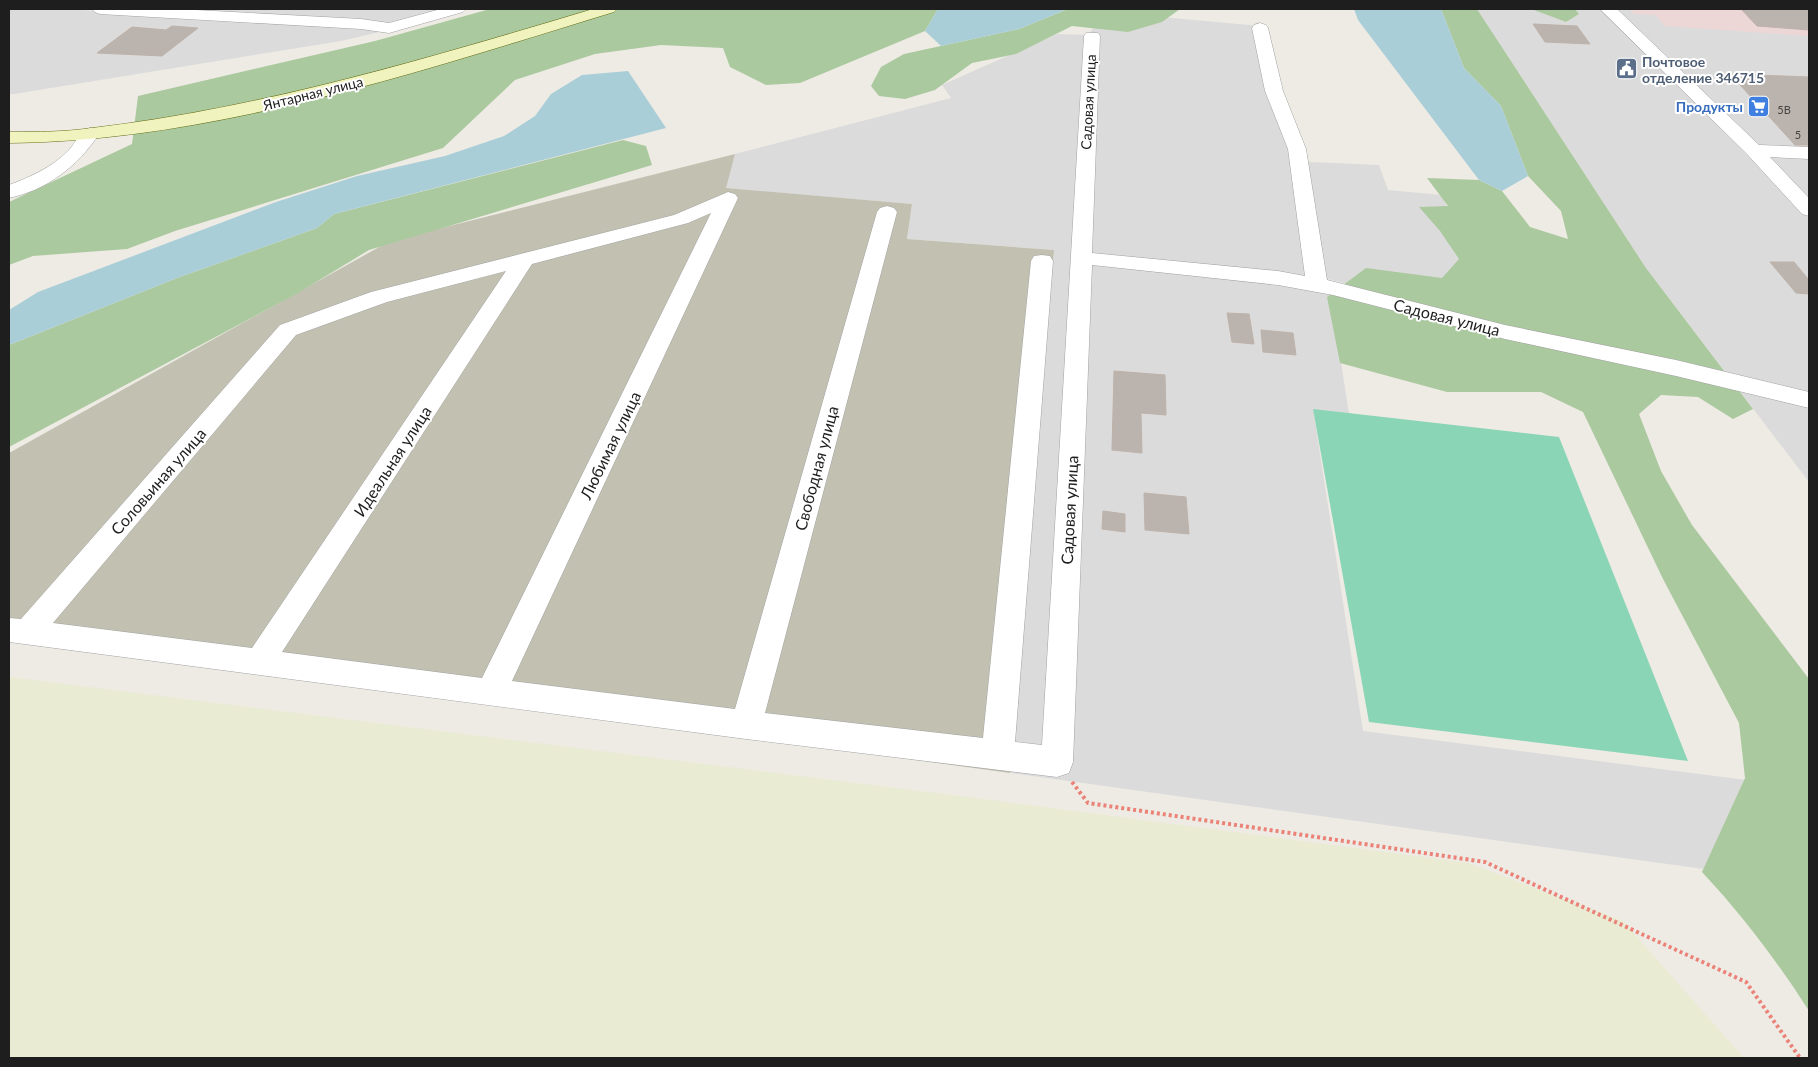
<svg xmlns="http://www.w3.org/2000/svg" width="1818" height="1067" viewBox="0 0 1818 1067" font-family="Lato,sans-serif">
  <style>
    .residential { fill: #dcdbdb }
    .commercial { fill: #edd6d6 }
    .construction { fill: #c2c1b1 }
    .farmland { fill: #e9ebd2 }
    .forest { fill: #abc99e }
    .pitch { fill: #8bd5b7 }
    .water { fill: #aaced7 }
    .building { fill: #bbb4ae; stroke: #beb2a9 }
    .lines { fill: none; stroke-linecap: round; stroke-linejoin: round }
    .street-casing { stroke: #a2a2a2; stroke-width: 1 }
    .secondary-casing { stroke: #626a10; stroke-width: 1 }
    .path { stroke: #eb8278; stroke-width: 4; stroke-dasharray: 3 3; stroke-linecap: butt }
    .street { fill: #fff; fill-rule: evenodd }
    .secondary { fill: #f1f3be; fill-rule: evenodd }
    .labels { text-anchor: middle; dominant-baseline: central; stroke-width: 4; stroke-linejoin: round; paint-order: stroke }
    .far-number-label { font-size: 11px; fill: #454442 }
    .far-service-label { font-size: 14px; font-weight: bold; fill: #4e5e75; stroke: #fff; text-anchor: start }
    .far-street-label { font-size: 14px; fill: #1e1e1e; stroke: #fff }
    .far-shop-label { font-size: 14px; font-weight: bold; fill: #366cbe; stroke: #fff; text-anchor: end }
    .street-label { font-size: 16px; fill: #1e1e1e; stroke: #fff }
  </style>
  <rect width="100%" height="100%" fill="#eeebe5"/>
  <g class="residential">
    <path d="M9,9H63L359,26L388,30L341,41L14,94H9Z"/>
    <path d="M135,9H457L395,27L365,22Z"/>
    <path d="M1477,9H1531L1566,22L1578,14L1575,9H1809V482L1646,268Z"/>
    <path d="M1139,15L1260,26L1274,82L1309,162L1379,165L1388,190L1442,195L1498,323L1328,279L1350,420L1314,415L1363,731L1754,781L1790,881L1010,773L1054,250L907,239L912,204L725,188L735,154L951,98L942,85L1057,34L1089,35L1094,26Z"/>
  </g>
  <path class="commercial" d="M1629,9H1809V36L1664,26L1656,15L1634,14Z"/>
  <path class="construction" d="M735,154L726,188L912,204L907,239L1054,250L1010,773L9,635V453L390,241Z"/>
  <path class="farmland" d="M9,677L976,798L1468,863L1623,921L1744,1058H9Z"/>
  <g class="forest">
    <path d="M490,9H938L925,31L800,83L766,85L730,67L723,48L661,45L595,54L515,80L443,148L175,231L127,249L33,256L9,265V202L132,144L138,96L375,41Z"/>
    <path d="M1068,9H1180L1162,22L1128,32L1072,26L1016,54L972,63L935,90L905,99L879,96L871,86L881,67L904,54L1019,29Z"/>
    <path d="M1441,9H1477L1646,268L1753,409L1733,419L1698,397L1661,395L1639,414L1661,471L1692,525L1809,679V1011C1777,961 1743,916 1702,872L1745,778L1739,723L1663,579L1583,412L1541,392H1447L1340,363L1327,297L1366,268L1442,278L1459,259L1440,231L1419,207L1448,206L1427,178L1479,180L1502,191L1530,227L1568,239L1561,211L1528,176L1501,106L1464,68Z"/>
    <path d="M1531,9H1575L1579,14L1566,22Z"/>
    <path d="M623,140L646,146L652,165L369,250L298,293L9,447V345L177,278L317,228L334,214Z"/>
  </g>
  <path class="pitch" d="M1313,409L1559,437L1688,761L1369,722Z"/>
  <g class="water">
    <path d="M938,9H1068L1019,29L941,46L925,31Z"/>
    <path d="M1354,9H1441L1464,68L1501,106L1528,176L1502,191L1479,180L1358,20Z"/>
    <path d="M628,71L666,128L334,214L317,228L177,278L9,345V310L38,292L276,202L357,176L445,156L504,136L535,116L551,94L582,75Z"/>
  </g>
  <g class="building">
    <path d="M1741,9H1809V30L1757,26Z"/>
    <path d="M1533,24L1577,26L1590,44L1545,42Z"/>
    <path d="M172,26L198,28L162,56L97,53L132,27L166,30Z"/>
    <path d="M1730,74L1809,77V145H1795Z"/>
    <path d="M1770,262H1794L1809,280V294L1796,293Z"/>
    <path d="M1227,313L1249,314L1254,344L1232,342Z"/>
    <path d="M1261,330L1293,333L1296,355L1263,352Z"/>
    <path d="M1114,371L1165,375L1166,415L1141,413L1142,453L1112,450Z"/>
    <path d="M1144,493L1186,497L1189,534L1145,530Z"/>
    <path d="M1103,511L1125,514V532L1102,529Z"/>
  </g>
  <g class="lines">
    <defs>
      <g id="street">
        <path d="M92,9H177L361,19L389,23L441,9H466L463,12L389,33L361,29L100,14L95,12Z"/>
        <path d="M1600,9H1617L1759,145L1809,147V159L1770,157L1809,198V216L1802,214L1747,154Z"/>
        <path d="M1260,23L1266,25L1268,28L1283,91L1306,149L1327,280L1505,325L1676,360L1809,392V408L1676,376L1505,339L1333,295L1278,285L1092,265L1073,762L1069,773L1057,777L746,739L9,642V618L21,619L280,325L371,292L674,215L728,192L735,194L738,198L512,681L735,709L877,212L880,208L887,206L894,208L897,212L765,713L983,738L1031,261L1034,256L1042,255L1050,256L1053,261L1015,742L1042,745L1084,36L1086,33H1098L1100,36L1092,253L1278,271L1305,276L1288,149L1265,91L1252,28L1254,25ZM711,213L482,678L282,652L532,264L688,223ZM506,271L252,648L53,623L296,335L387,302Z"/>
        <path d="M90,128L96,130L99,134C78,166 47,190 9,198V185C30,177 53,167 69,150C76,142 80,131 90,128Z"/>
      </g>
      <path id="secondary" d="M593,9H617L614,12C421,71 213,141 9,143V132C37,132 65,132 92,128C263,108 429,58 593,9Z"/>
    </defs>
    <use href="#street" class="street-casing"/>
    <use href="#secondary" class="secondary-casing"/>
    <path class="path" d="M1072,782L1088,803L1485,862L1746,982L1800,1058"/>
    <use href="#street" class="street"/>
    <use href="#secondary" class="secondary"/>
  </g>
  <defs>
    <symbol id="civic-square" viewBox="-11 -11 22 22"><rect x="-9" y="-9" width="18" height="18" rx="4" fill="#5c6f8a" stroke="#fff"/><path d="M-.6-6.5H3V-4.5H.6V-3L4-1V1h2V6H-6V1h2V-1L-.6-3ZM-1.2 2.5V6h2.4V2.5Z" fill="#fff"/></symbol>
    <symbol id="supermarket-square" viewBox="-11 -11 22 22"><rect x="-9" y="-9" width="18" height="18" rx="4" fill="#3f7fe0" stroke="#fff"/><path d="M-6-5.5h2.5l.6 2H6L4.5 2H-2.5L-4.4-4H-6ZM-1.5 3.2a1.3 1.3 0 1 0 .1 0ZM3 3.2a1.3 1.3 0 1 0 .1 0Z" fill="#fff"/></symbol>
  </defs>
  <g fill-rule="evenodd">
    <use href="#civic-square" x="1614" y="56" width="25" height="25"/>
    <use href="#supermarket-square" x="1746" y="94" width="25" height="25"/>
  </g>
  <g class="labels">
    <g class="far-number-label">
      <text x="1784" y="109">5В</text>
      <text x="1798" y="134">5</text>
    </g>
    <g class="far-service-label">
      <text x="1642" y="61">Почтовое<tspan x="1642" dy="16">отделение 346715</tspan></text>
    </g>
    <g class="far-street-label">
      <text transform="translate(313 93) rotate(-14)">Янтарная улица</text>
      <text transform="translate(1088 102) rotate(-87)">Садовая улица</text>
    </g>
    <g class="far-shop-label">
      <text x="1743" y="106">Продукты</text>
    </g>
    <g class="street-label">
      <text transform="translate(1447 317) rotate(14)">Садовая улица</text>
      <text transform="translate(610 445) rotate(-64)">Любимая улица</text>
      <text transform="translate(392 461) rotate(-57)">Идеальная улица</text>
      <text transform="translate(816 468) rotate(-75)">Свободная улица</text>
      <text transform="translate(158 481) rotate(-49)">Соловьиная улица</text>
      <text transform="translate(1069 510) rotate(-87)">Садовая улица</text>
    </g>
  </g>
  <rect width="1818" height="1067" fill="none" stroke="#1e1e1e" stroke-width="20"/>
</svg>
